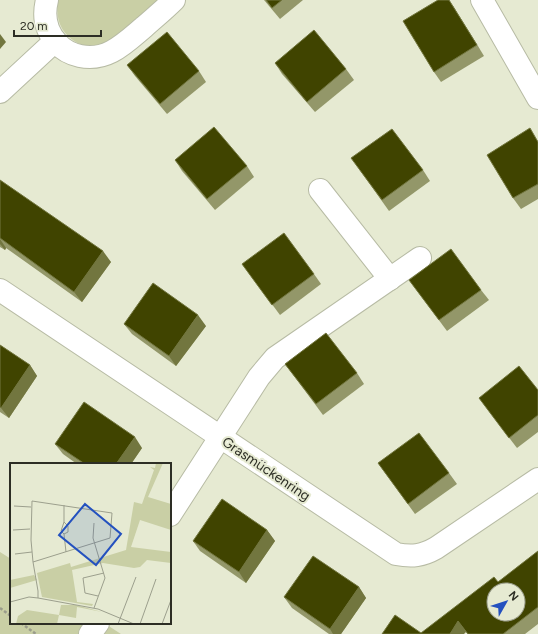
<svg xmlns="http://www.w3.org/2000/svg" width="538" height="634" viewBox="0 0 538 634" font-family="Figtree,sans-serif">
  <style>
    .green { fill: #c9cfa5 }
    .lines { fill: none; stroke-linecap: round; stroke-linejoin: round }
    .minor-casing { stroke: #b7bba4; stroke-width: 24 }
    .path { stroke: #9a9c8b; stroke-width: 2.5; stroke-dasharray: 3 2; stroke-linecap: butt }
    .minor { stroke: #fff; stroke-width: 22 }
    .wall { fill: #939769 }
    .shaded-wall { fill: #72763f }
    .building { fill: #404400; stroke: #72763f; fill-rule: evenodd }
    .labels { text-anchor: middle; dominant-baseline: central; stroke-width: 4; stroke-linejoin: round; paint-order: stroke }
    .street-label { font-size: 14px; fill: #2d2e25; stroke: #e6ead2 }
    .inset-road { fill: none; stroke: #9c9f8d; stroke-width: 1 }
    .view { fill: #2451bf; fill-opacity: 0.15; stroke: #2451bf; stroke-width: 2 }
    .inset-edge { fill: none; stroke: #2d2e25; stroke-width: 2 }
  </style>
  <rect width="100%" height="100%" fill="#e6ead2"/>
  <g class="green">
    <path d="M58,0H162C152,8 112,43 103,46C91,49 78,45 69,37C58,27 56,14 58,0Z"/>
    <path d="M0,552L11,559V623H104L121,634H0Z"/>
  </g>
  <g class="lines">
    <defs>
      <g id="minor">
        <path d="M47,0C43,16 46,31 57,43C63,50 71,54 80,56C107,62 125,43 144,27C154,18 164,10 174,0"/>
        <path d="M482,0L538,98"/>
        <path d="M0,92L55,41"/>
        <path d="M320,190L390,279"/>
        <path d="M0,290L396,554C412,557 422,556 436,548L538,479"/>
        <path d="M170,515L259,377L275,358L420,258"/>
        <path d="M90,634L98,623"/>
      </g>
    </defs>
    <use href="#minor" class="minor-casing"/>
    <g class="path">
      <path d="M0,608L11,616"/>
      <path d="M21,623L36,634"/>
    </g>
    <use href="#minor" class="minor"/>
  </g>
  <g class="wall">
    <path d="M264,0H303L280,19Z"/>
    <path d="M453,6L484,56L441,82L434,72Z"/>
    <path d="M275,63L346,69L354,80L315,112L282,74Z"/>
    <path d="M127,65L199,71L206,82L167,114L135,76Z"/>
    <path d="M538,140V199L521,209L513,198Z"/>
    <path d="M175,160L247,166L254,177L215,210L182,171Z"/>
    <path d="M359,169L423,170L430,181L389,211Z"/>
    <path d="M0,180L111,262L82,302L6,248L5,250L0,247Z"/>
    <path d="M242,264L314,274L321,284L280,315Z"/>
    <path d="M409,280L481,290L489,300L447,331Z"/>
    <path d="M124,324L206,326L176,366L132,334Z"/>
    <path d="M0,345L30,365L37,376L9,418L0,412Z"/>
    <path d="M285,364L357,373L364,384L323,415Z"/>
    <path d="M538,390V432L517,448L479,398Z"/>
    <path d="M55,444L142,448L131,464H77L63,454Z"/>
    <path d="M378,463L449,473L457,484L415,514Z"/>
    <path d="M267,530L275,541L246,583L200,551L193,541Z"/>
    <path d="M538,551V624L525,634H468L466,632L421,633L498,582Z"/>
    <path d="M359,587L366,598L341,634H329L292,608L284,597Z"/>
  </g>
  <g class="shaded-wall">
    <path d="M449,0L453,6L484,56L477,45Z"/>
    <path d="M0,34L6,42L0,49Z"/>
    <path d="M0,239L6,248L5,250L0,244Z"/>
    <path d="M103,251L111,262L82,302L74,292Z"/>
    <path d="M198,315L206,326L176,366L169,356Z"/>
    <path d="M30,365L37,376L9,418L1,408Z"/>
    <path d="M135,437L142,448L131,464H116Z"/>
    <path d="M267,530L275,541L246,583L239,572Z"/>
    <path d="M359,587L366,598L341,634H333L330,629Z"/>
    <path d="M458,621L466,632L464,634H450Z"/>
  </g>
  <g class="building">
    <path d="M266,0H282L272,8Z"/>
    <path d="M438,0H449L477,45L434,72L403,21Z"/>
    <path d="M314,30L346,69L307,102L275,63Z"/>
    <path d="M167,32L199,71L160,104L127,65Z"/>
    <path d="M214,127L247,166L207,199L175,160Z"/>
    <path d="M530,128L538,142V184L513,198L487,155Z"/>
    <path d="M392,129L423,170L382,200L351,158Z"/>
    <path d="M0,180L103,251L74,292L0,238Z"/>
    <path d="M284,233L314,274L272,305L242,264Z"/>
    <path d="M451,249L481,290L439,320L409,280Z"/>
    <path d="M153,283L198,315L169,356L124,324Z"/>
    <path d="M326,333L357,373L316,404L285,364Z"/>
    <path d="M0,345L30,365L1,408L0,407Z"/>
    <path d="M519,366L538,390V415L509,438L479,398Z"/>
    <path d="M84,402L135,437L116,464H85L55,444Z"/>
    <path d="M419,433L449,473L408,504L378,463Z"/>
    <path d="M222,499L267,530L239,572L193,541Z"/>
    <path d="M538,551V607L503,634H468L458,621L450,634H382L395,615L421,633L494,577L498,582ZM494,590H518V614H494Z"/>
    <path d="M313,556L359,587L330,629L284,597Z"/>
  </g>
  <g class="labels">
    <g class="street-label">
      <text transform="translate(266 469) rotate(34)">Grasmückenring</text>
    </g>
  </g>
  <g transform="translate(10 463)">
    <rect width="161" height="161" fill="#e6ead2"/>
    <path d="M146,0H153L138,34L161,41V67L130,57L121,84L161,89V100L137,97L130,104L124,105L93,100L62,107L67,139L83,141L82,143L32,134L27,110L60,100L61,104L116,87L124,39L132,41L144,7L140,4L145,5ZM24,112L27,117L0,125V117ZM51,142H66L92,149L67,144L66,155L49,152L47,161H6L8,153L17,147L49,152Z" fill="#c9cfa5"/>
    <path class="inset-road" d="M4,43L21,44M54,59V42M3,67L20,66M54,71L58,69V63L54,59L51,68L54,71L56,89M5,91L22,89M23,99L100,75L102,50L22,38L21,77L23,99L28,128V135M88,133L75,130L73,115L94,110M0,139L19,134L28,135L88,146L124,161M84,145L95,115L83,75L84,60M108,161L126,114M130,161L146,116M152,161L161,137"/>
    <path class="view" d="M75,41L111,71L86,102L49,72Z"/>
    <rect width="161" height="161" class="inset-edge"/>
  </g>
  <g transform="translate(506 602) rotate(51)"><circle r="19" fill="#e6ead2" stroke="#9c9f8d"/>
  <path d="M0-3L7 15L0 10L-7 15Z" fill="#2451bf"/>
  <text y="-6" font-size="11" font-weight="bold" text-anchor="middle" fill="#2d2e25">N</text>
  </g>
  <path d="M14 30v6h87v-6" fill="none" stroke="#2d2e25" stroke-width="2"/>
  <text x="20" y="30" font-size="12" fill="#2d2e25" stroke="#e6ead2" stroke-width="3" paint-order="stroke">20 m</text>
</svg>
